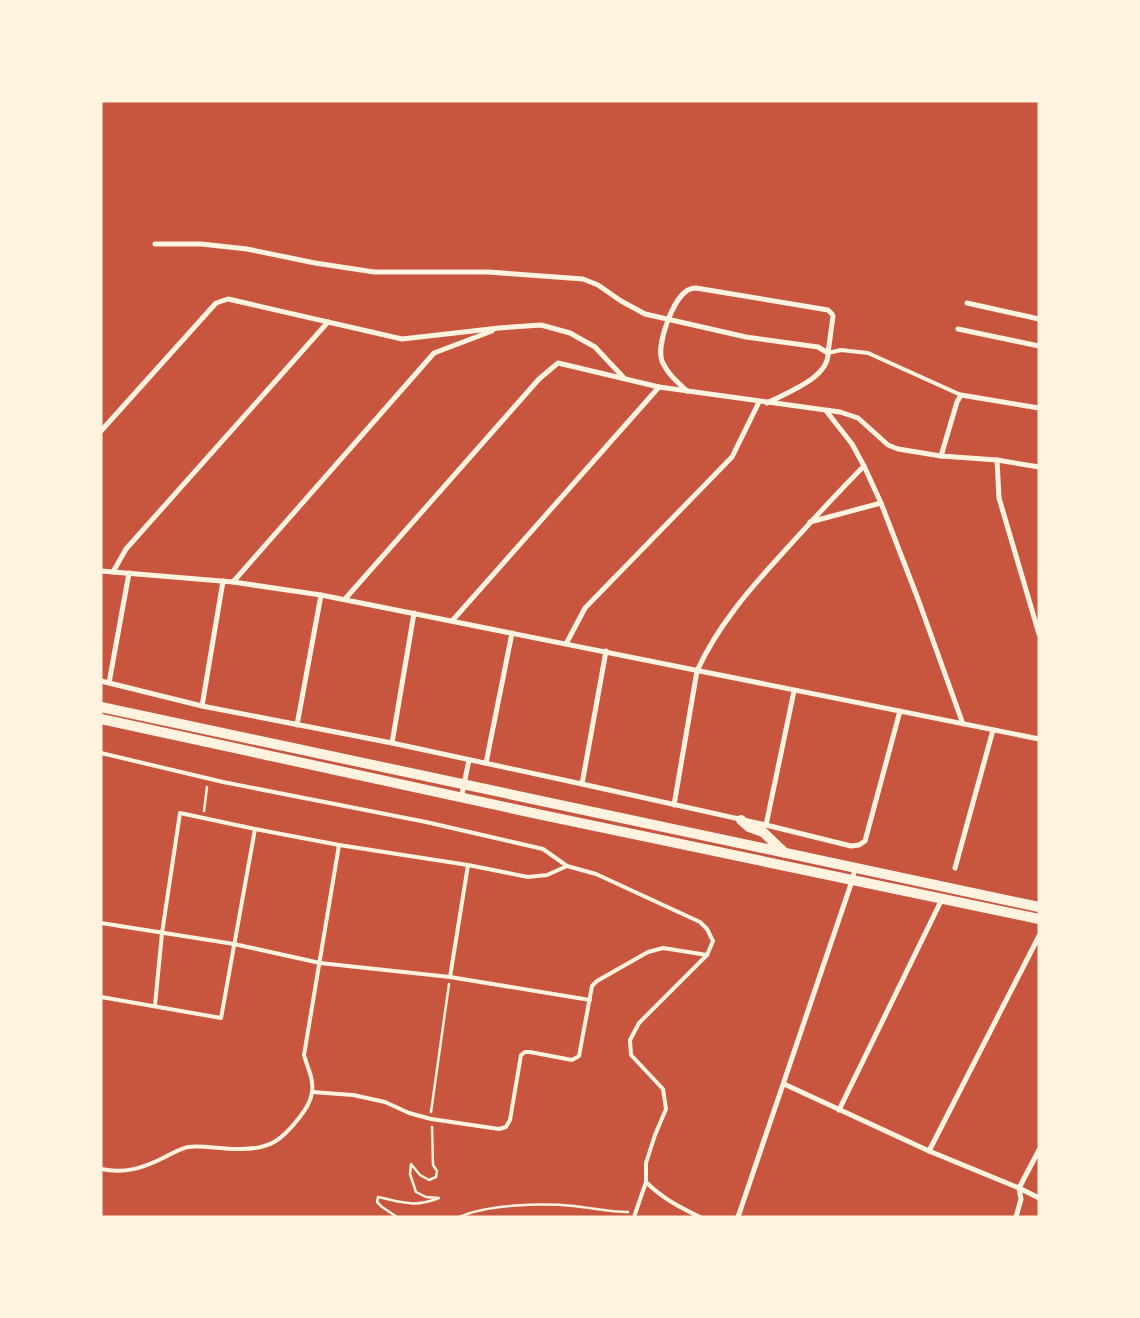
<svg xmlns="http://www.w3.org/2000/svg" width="1140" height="1318" viewBox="0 0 1140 1318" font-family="Manrope,sans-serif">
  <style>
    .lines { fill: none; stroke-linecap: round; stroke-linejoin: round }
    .path { stroke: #fff3e0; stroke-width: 2.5 }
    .service { stroke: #fff3e0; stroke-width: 4 }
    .minor { stroke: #fff3e0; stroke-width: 5 }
    .secondary { stroke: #fff3e0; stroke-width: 10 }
  </style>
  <rect width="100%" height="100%" fill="#c8553d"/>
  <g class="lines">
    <g class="path">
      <path d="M204,811L207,787"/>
      <path d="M431,1112L449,984"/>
      <path d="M397,1217L382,1207L377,1202L378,1197C402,1202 414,1208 439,1198L426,1197L416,1192L410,1174L411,1164L420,1175L429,1180L436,1177L437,1171L433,1165L432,1127"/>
      <path d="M459,1217C489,1204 542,1203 574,1206C592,1208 611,1212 628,1212"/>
    </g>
    <g class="service">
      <path d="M828,353L841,350L868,353L961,395"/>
      <path d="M101,753L223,782L426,822L543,849L567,866"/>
      <path d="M339,845L468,865L528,877L547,875L567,866L596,874L700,922L707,929L713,941L707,955L639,1023L630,1040L631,1055L663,1089L666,1109L655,1135L646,1163V1182C662,1198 679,1207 700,1217"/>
      <path d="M101,923L234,944L320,963L450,977L590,1000"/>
      <path d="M450,977L468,865"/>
      <path d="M101,997L221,1018L255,829L180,813L162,933L155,1005"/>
      <path d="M312,1092L353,1095L385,1102L409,1113L431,1119L499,1129L506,1127L510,1120L521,1055L525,1052H530L572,1060L579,1056L592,986L597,981L648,952L663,948L707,955"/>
      <path d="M101,1169C125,1174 143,1168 163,1158C171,1154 179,1149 188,1147C205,1145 224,1150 241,1149C270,1149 282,1140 299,1118C305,1110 311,1102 312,1092C314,1078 307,1067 304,1055L339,845L255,829"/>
      <path d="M634,1217L646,1182"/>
    </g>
    <g class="minor">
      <path d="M155,244H201L247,249L315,263L374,272H488L583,279L598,285L621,301L645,314L746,337L818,347L828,353C829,378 786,393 767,403"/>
      <path d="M967,303L1039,319"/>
      <path d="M958,329L1039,346"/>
      <path d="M687,391C677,382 667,373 662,361C656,345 673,298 688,290C690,289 694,288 696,288L828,310L832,314L833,316L828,353"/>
      <path d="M827,412L852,444L864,466L881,503L918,599L963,724"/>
      <path d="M101,431L216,303L228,299L402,339L499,328L541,325L570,333L595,347L624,378"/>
      <path d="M941,456L957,402L961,395L1039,408"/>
      <path d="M997,460L999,498L1039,634"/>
      <path d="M810,522L881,503"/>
      <path d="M101,571L233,582L321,595L1039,739"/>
      <path d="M113,572L126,549L328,322"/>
      <path d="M233,582L434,353L492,331"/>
      <path d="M345,599L539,379L558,363L659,387L840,412L858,418L888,445L898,449L941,456L997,460L1039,467"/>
      <path d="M452,621L659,387"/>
      <path d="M566,644L585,608L732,457L759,402"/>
      <path d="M101,681L202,706L392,743L582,784L766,825L851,846L859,845L865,841L900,711"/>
      <path d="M109,683L129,573"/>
      <path d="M202,706L223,581"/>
      <path d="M297,725L321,595"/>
      <path d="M392,743L414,613"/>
      <path d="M486,763L512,633"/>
      <path d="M582,784L606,651"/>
      <path d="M461,799L469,760"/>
      <path d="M674,805L697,671C717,627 748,591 780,556C808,525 835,495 864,466"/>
      <path d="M766,825L794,691"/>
      <path d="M955,868L993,730"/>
      <path d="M784,1084L929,1151L1019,1188L1039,1198"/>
      <path d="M839,1110L942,899"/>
      <path d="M929,1151L1039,936"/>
      <path d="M738,1217L852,881L855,868"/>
      <path d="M1016,1217L1021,1199L1019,1188L1039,1150"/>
    </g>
    <g class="secondary">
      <path d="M101,707L1039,907"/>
      <path d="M101,719C413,788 726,855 1039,919"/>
      <path d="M741,820L749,827L763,832L785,853"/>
    </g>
  </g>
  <rect width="1140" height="1318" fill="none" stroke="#fff3e0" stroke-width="205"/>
</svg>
